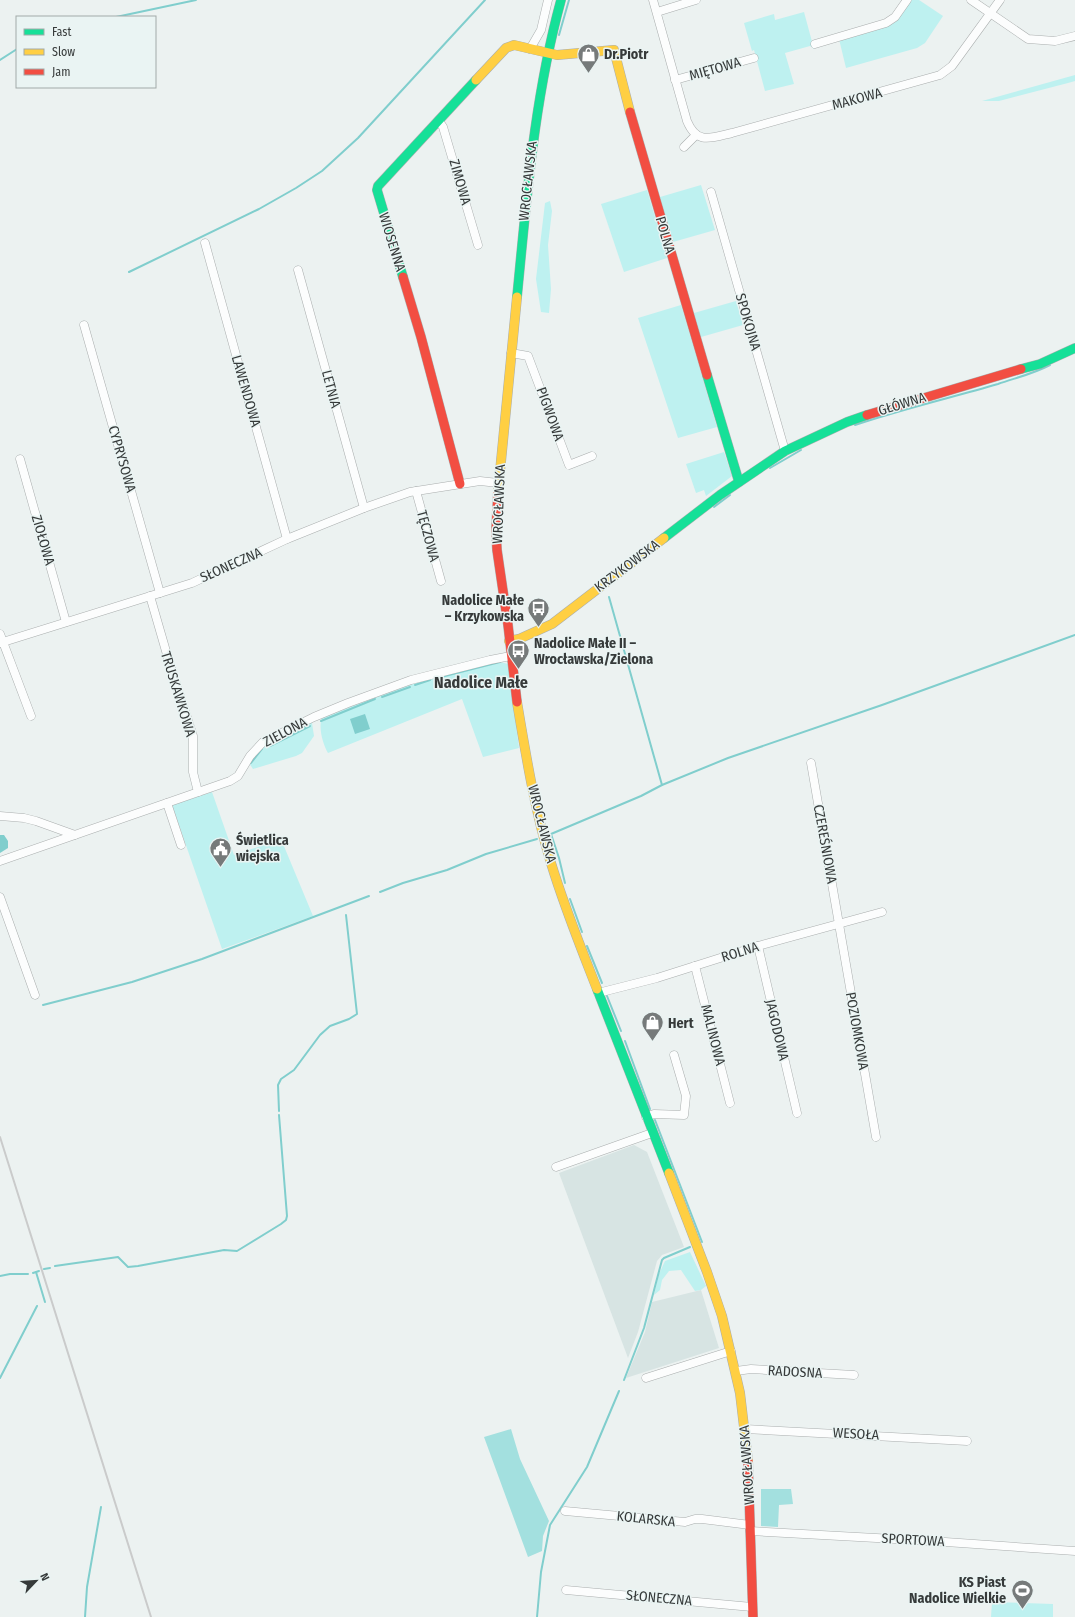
<svg xmlns="http://www.w3.org/2000/svg" width="1075" height="1617" viewBox="0 0 1075 1617" font-family="'Fira Sans Condensed',sans-serif">
  <style>
    .built { fill: #d7e4e3 }
    .green { fill: #bef1f0 }
    .forest { fill: #a3e0df }
    .water { fill: #80cecd }
    .lines { fill: none; stroke-linecap: round; stroke-linejoin: round }
    .stream { stroke: #80cecd; stroke-width: 2 }
    .street-casing { stroke: #aaaeae; stroke-width: 9 }
    .fast-casing { stroke: #aaaeae; stroke-width: 10 }
    .slow-casing { stroke: #aaaeae; stroke-width: 10 }
    .jam-casing { stroke: #aaaeae; stroke-width: 10 }
    .street { stroke: #fcfdfd; stroke-width: 8 }
    .fast { stroke: #16e098; stroke-width: 9 }
    .slow { stroke: #ffcf43; stroke-width: 9 }
    .jam { stroke: #f24e42; stroke-width: 9 }
    .rail { stroke: #cacbcb; stroke-width: 2 }
    .labels { text-anchor: middle; dominant-baseline: central; stroke-width: 3; stroke-linejoin: round; paint-order: stroke }
    .poi-label { font-size: 14px; font-weight: bold; fill: #363a3a; stroke: #eaf4f3; text-anchor: start }
    .street-label { font-size: 14px; fill: #363a3a; stroke: #eaf4f3 }
    .quarter-label { font-size: 16px; font-weight: bold; fill: #363a3a; stroke: #eaf4f3 }
  </style>
  <rect width="100%" height="100%" fill="#ecf2f1"/>
  <g class="built">
    <path d="M634,1145L647,1152L684,1247L662,1255L657,1261L638,1332L628,1358L559,1173Z"/>
    <path d="M701,1290L719,1348L626,1378L645,1332L652,1302Z"/>
  </g>
  <g class="green">
    <path d="M912,0H919L943,16L925,43L917,48L846,68L839,39L897,19Z"/>
    <path d="M804,12L814,49L810,46L785,53L794,84L765,91L754,50L752,51L744,23L774,14L775,20Z"/>
    <path d="M1075,75V81L1068,83L999,101H982Z"/>
    <path d="M701,185L715,230L673,242L660,197Z"/>
    <path d="M647,190L667,258L624,272L601,204Z"/>
    <path d="M550,201L552,211L548,245L551,289L549,313L541,312L536,279L545,203Z"/>
    <path d="M736,301L743,325L701,337L694,313Z"/>
    <path d="M681,305L717,427L678,438L638,318Z"/>
    <path d="M724,452L732,476L706,496L704,490L696,493L686,464Z"/>
    <path d="M497,661L508,664L519,748L483,757L462,699L328,753C323,745 318,727 322,718L380,695L434,677Z"/>
    <path d="M310,723H312L314,736L302,753L296,756L253,769L249,763L261,748L271,741Z"/>
    <path d="M212,792L234,855L281,839L313,916L222,949L172,805Z"/>
    <path d="M690,1252L706,1286L701,1290L695,1291L681,1270L669,1271L662,1280L660,1290L654,1295L659,1274L665,1261Z"/>
    <path d="M992,1602L1053,1604V1617H991Z"/>
  </g>
  <g class="forest">
    <path d="M511,1429L520,1459L549,1521L543,1536L542,1551L528,1557L484,1437Z"/>
    <path d="M761,1489H791L793,1504L779,1505L778,1527L761,1526Z"/>
  </g>
  <g class="water">
    <path d="M365,714L370,729L355,734L350,719Z"/>
    <path d="M0,835H4L8,841V848L0,853Z"/>
  </g>
  <g class="lines">
    <g class="stream">
      <path d="M116,17L196,0"/>
      <path d="M559,35L569,0"/>
      <path d="M0,60L17,49"/>
      <path d="M129,272L259,209L296,188L322,171L358,138L485,0"/>
      <path d="M855,425C902,409 950,398 998,384C1015,378 1033,374 1050,365"/>
      <path d="M770,468L801,450"/>
      <path d="M714,507L730,495"/>
      <path d="M609,597L662,785"/>
      <path d="M437,678L500,662"/>
      <path d="M415,685L430,680"/>
      <path d="M382,697L410,687"/>
      <path d="M321,721L375,699"/>
      <path d="M270,746L310,726"/>
      <path d="M251,763L262,749"/>
      <path d="M565,883L559,858L551,834L641,796L662,785L728,758L882,705L1075,635"/>
      <path d="M380,892L403,883L447,870L486,854L537,839"/>
      <path d="M570,899L582,932"/>
      <path d="M587,946L602,983"/>
      <path d="M607,996L621,1031"/>
      <path d="M43,1005L132,982L202,959L369,896"/>
      <path d="M625,1041L650,1109"/>
      <path d="M279,1111L278,1085L281,1079L294,1070L320,1035L330,1026L349,1019L357,1014L346,915"/>
      <path d="M655,1120L702,1242"/>
      <path d="M55,1266L118,1257L128,1267L138,1266L224,1250L237,1251L281,1224L286,1220L287,1216L279,1115"/>
      <path d="M44,1269L50,1268"/>
      <path d="M36,1272L45,1302"/>
      <path d="M33,1273L39,1271"/>
      <path d="M0,1276L10,1274H28"/>
      <path d="M0,1378L37,1306"/>
      <path d="M624,1380L644,1328L662,1260L664,1258L690,1247"/>
      <path d="M85,1617L87,1587L101,1507"/>
      <path d="M537,1617L541,1572L550,1525L587,1467L619,1391"/>
    </g>
    <defs>
      <g id="street">
        <path d="M653,0L687,121C697,145 711,138 732,133L940,75L952,66L1000,0"/>
        <path d="M971,0L1028,39L1055,41L1075,36"/>
        <path d="M657,12L696,0"/>
        <path d="M815,44L886,23L895,17L907,0"/>
        <path d="M530,49L541,30L548,0"/>
        <path d="M675,80L754,58"/>
        <path d="M439,121L443,127L478,245"/>
        <path d="M684,147L696,135"/>
        <path d="M711,192L785,451"/>
        <path d="M205,243L287,539"/>
        <path d="M298,270L364,508"/>
        <path d="M84,325L160,593"/>
        <path d="M511,353L528,356L569,465L592,456"/>
        <path d="M20,459L66,622"/>
        <path d="M416,491L441,581"/>
        <path d="M150,596L170,665L193,736V772L198,792"/>
        <path d="M0,634L31,716"/>
        <path d="M0,643L192,583L287,539L364,508L410,492L480,481L498,483"/>
        <path d="M811,763L876,1137"/>
        <path d="M167,803L181,845"/>
        <path d="M0,816L24,818L36,821L75,835"/>
        <path d="M0,861L230,781L238,776L250,756L263,742L314,717L348,703L411,680L490,660L511,656"/>
        <path d="M0,897L35,995"/>
        <path d="M758,946L797,1113"/>
        <path d="M695,966L730,1103"/>
        <path d="M598,993L657,978L758,946L882,912"/>
        <path d="M646,1117L654,1114L684,1115L686,1096L674,1055"/>
        <path d="M556,1167L652,1133"/>
        <path d="M736,1371L751,1369L854,1375"/>
        <path d="M646,1378L731,1351"/>
        <path d="M745,1429L967,1441"/>
        <path d="M565,1511L685,1522L695,1519H702L750,1525"/>
        <path d="M750,1531L931,1541L1075,1551"/>
        <path d="M566,1590L752,1607"/>
      </g>
      <g id="fast">
        <path d="M403,277L377,190L378,186L476,80"/>
        <path d="M517,297C527,196 534,99 561,0"/>
        <path d="M1021,369L1040,364L1075,348"/>
        <path d="M707,375L739,482"/>
        <path d="M664,538L720,495L785,451L847,422L867,415"/>
        <path d="M597,989L669,1173"/>
      </g>
      <g id="slow">
        <path d="M476,80L506,48L514,45L557,55L614,50L630,112"/>
        <path d="M498,492L517,297"/>
        <path d="M509,641L519,639L552,624L664,538"/>
        <path d="M517,702C526,756 535,811 551,863C564,906 581,948 597,989"/>
        <path d="M669,1173L707,1272L722,1316L740,1393L748,1461"/>
      </g>
      <g id="jam">
        <path d="M630,112L707,375"/>
        <path d="M403,277L421,337L460,484"/>
        <path d="M867,415L1021,369"/>
        <path d="M498,492L496,531L497,550L508,625L517,702"/>
        <path d="M748,1461L753,1617"/>
      </g>
    </defs>
    <use href="#street" class="street-casing"/>
    <use href="#fast" class="fast-casing"/>
    <use href="#slow" class="slow-casing"/>
    <use href="#jam" class="jam-casing"/>
    <use href="#street" class="street"/>
    <use href="#fast" class="fast"/>
    <use href="#slow" class="slow"/>
    <use href="#jam" class="jam"/>
    <path class="rail" d="M0,1137L151,1617"/>
  </g>
  <defs>
    <symbol id="shop-pin" viewBox="-11 -11 22 30"><path d="M0 17L-7.5 6A9.5 9.5 0 1 1 7.5 6Z" fill="#767a7a" stroke="#eaf4f3"/><path d="M-5-2.5h2.3a2.7 3.5 0 0 1 5.4 0H5L5.5 6h-11ZM-1.5-2.5h3a1.5 2.3 0 0 0-3 0Z" fill="#fff"/></symbol>
    <symbol id="bus-pin" viewBox="-11 -11 22 30"><path d="M0 17L-7.5 6A9.5 9.5 0 1 1 7.5 6Z" fill="#767a7a" stroke="#eaf4f3"/><path d="M-5-6H5V4H4V6H2V4H-2V6H-4V4H-5ZM-3.5-4V0h7V-4ZM-3.5 1.2v1.5H-2V1.2ZM2 1.2v1.5H3.5V1.2Z" fill="#fff"/></symbol>
    <symbol id="civic-pin" viewBox="-11 -11 22 30"><path d="M0 17L-7.5 6A9.5 9.5 0 1 1 7.5 6Z" fill="#767a7a" stroke="#eaf4f3"/><path d="M-.6-6.5H3V-4.5H.6V-3L4-1V1h2V6H-6V1h2V-1L-.6-3ZM-1.2 2.5V6h2.4V2.5Z" fill="#fff"/></symbol>
    <symbol id="stadium-pin" viewBox="-11 -11 22 30"><path d="M0 17L-7.5 6A9.5 9.5 0 1 1 7.5 6Z" fill="#767a7a" stroke="#eaf4f3"/><path d="M0-5a6.5 5 0 1 0 0 10a6.5 5 0 1 0 0-10ZM-3.5-1.8h7v3.6h-7Z" fill="#fff"/></symbol>
  </defs>
  <g fill-rule="evenodd">
    <use href="#shop-pin" x="576" y="42" width="25" height="34"/>
    <use href="#bus-pin" x="526" y="596" width="25" height="34"/>
    <use href="#bus-pin" x="506" y="638" width="25" height="34"/>
    <use href="#civic-pin" x="208" y="836" width="25" height="34"/>
    <use href="#shop-pin" x="640" y="1010" width="25" height="34"/>
    <use href="#stadium-pin" x="1010" y="1578" width="25" height="34"/>
  </g>
  <g class="labels">
    <g class="poi-label">
      <text x="604" y="54">Dr.Piotr</text>
      <text x="524" y="600" text-anchor="end">Nadolice Małe<tspan x="524" dy="16">– Krzykowska</tspan></text>
      <text x="534" y="643">Nadolice Małe II –<tspan x="534" dy="16">Wrocławska/Zielona</tspan></text>
      <text x="236" y="840">Świetlica<tspan x="236" dy="16">wiejska</tspan></text>
      <text x="668" y="1023">Hert</text>
      <text x="1006" y="1582" text-anchor="end">KS Piast<tspan x="1006" dy="16">Nadolice Wielkie</tspan></text>
    </g>
    <g class="street-label">
      <text transform="translate(715 69) rotate(-16)">MIĘTOWA</text>
      <text transform="translate(857 99) rotate(-15)">MAKOWA</text>
      <text transform="translate(528 181) rotate(-84)">WROCŁAWSKA</text>
      <text transform="translate(460 182) rotate(74)">ZIMOWA</text>
      <text transform="translate(665 235) rotate(74)">POLNA</text>
      <text transform="translate(392 242) rotate(73)">WIOSENNA</text>
      <text transform="translate(748 322) rotate(74)">SPOKOJNA</text>
      <text transform="translate(331 389) rotate(75)">LETNIA</text>
      <text transform="translate(246 391) rotate(74)">LAWENDOWA</text>
      <text transform="translate(902 404) rotate(-17)">GŁÓWNA</text>
      <text transform="translate(550 414) rotate(70)">PIGWOWA</text>
      <text transform="translate(122 459) rotate(74)">CYPRYSOWA</text>
      <text transform="translate(499 504) rotate(-88)">WROCŁAWSKA</text>
      <text transform="translate(428 536) rotate(75)">TĘCZOWA</text>
      <text transform="translate(43 540) rotate(74)">ZIOŁOWA</text>
      <text transform="translate(231 565) rotate(-24)">SŁONECZNA</text>
      <text transform="translate(627 566) rotate(-37)">KRZYKOWSKA</text>
      <text transform="translate(178 694) rotate(73)">TRUSKAWKOWA</text>
      <text transform="translate(285 732) rotate(-28)">ZIELONA</text>
      <text transform="translate(542 824) rotate(76)">WROCŁAWSKA</text>
      <text transform="translate(825 844) rotate(80)">CZEREŚNIOWA</text>
      <text transform="translate(740 952) rotate(-17)">ROLNA</text>
      <text transform="translate(777 1030) rotate(77)">JAGODOWA</text>
      <text transform="translate(857 1031) rotate(80)">POZIOMKOWA</text>
      <text transform="translate(713 1035) rotate(76)">MALINOWA</text>
      <text transform="translate(795 1372) rotate(3)">RADOSNA</text>
      <text transform="translate(856 1434) rotate(3)">WESOŁA</text>
      <text transform="translate(747 1465) rotate(-94)">WROCŁAWSKA</text>
      <text transform="translate(646 1519) rotate(6)">KOLARSKA</text>
      <text transform="translate(913 1540) rotate(3)">SPORTOWA</text>
      <text transform="translate(659 1598) rotate(5)">SŁONECZNA</text>
    </g>
    <g class="quarter-label">
      <text x="481" y="682">Nadolice Małe</text>
    </g>
  </g>
  <rect x="16" y="16" width="140" height="72" fill="#eaf4f3" stroke="#a2aaa9"/>
  <rect x="24" y="29" width="20" height="6" fill="#16e098" stroke="#a2aaa9"/>
  <text x="52" y="36" font-size="12" fill="#363a3a">Fast</text>
  <rect x="24" y="49" width="20" height="6" fill="#ffcf43" stroke="#a2aaa9"/>
  <text x="52" y="56" font-size="12" fill="#363a3a">Slow</text>
  <rect x="24" y="69" width="20" height="6" fill="#f24e42" stroke="#a2aaa9"/>
  <text x="52" y="76" font-size="12" fill="#363a3a">Jam</text>
  <g transform="translate(36 1581) rotate(65)" stroke="#eaf4f3" stroke-width="3" paint-order="stroke">
  <path d="M0-3L7 15L0 10L-7 15Z" fill="#363a3a"/>
  <text y="-6" font-size="11" font-weight="bold" text-anchor="middle" fill="#363a3a">N</text>
  </g>
</svg>
